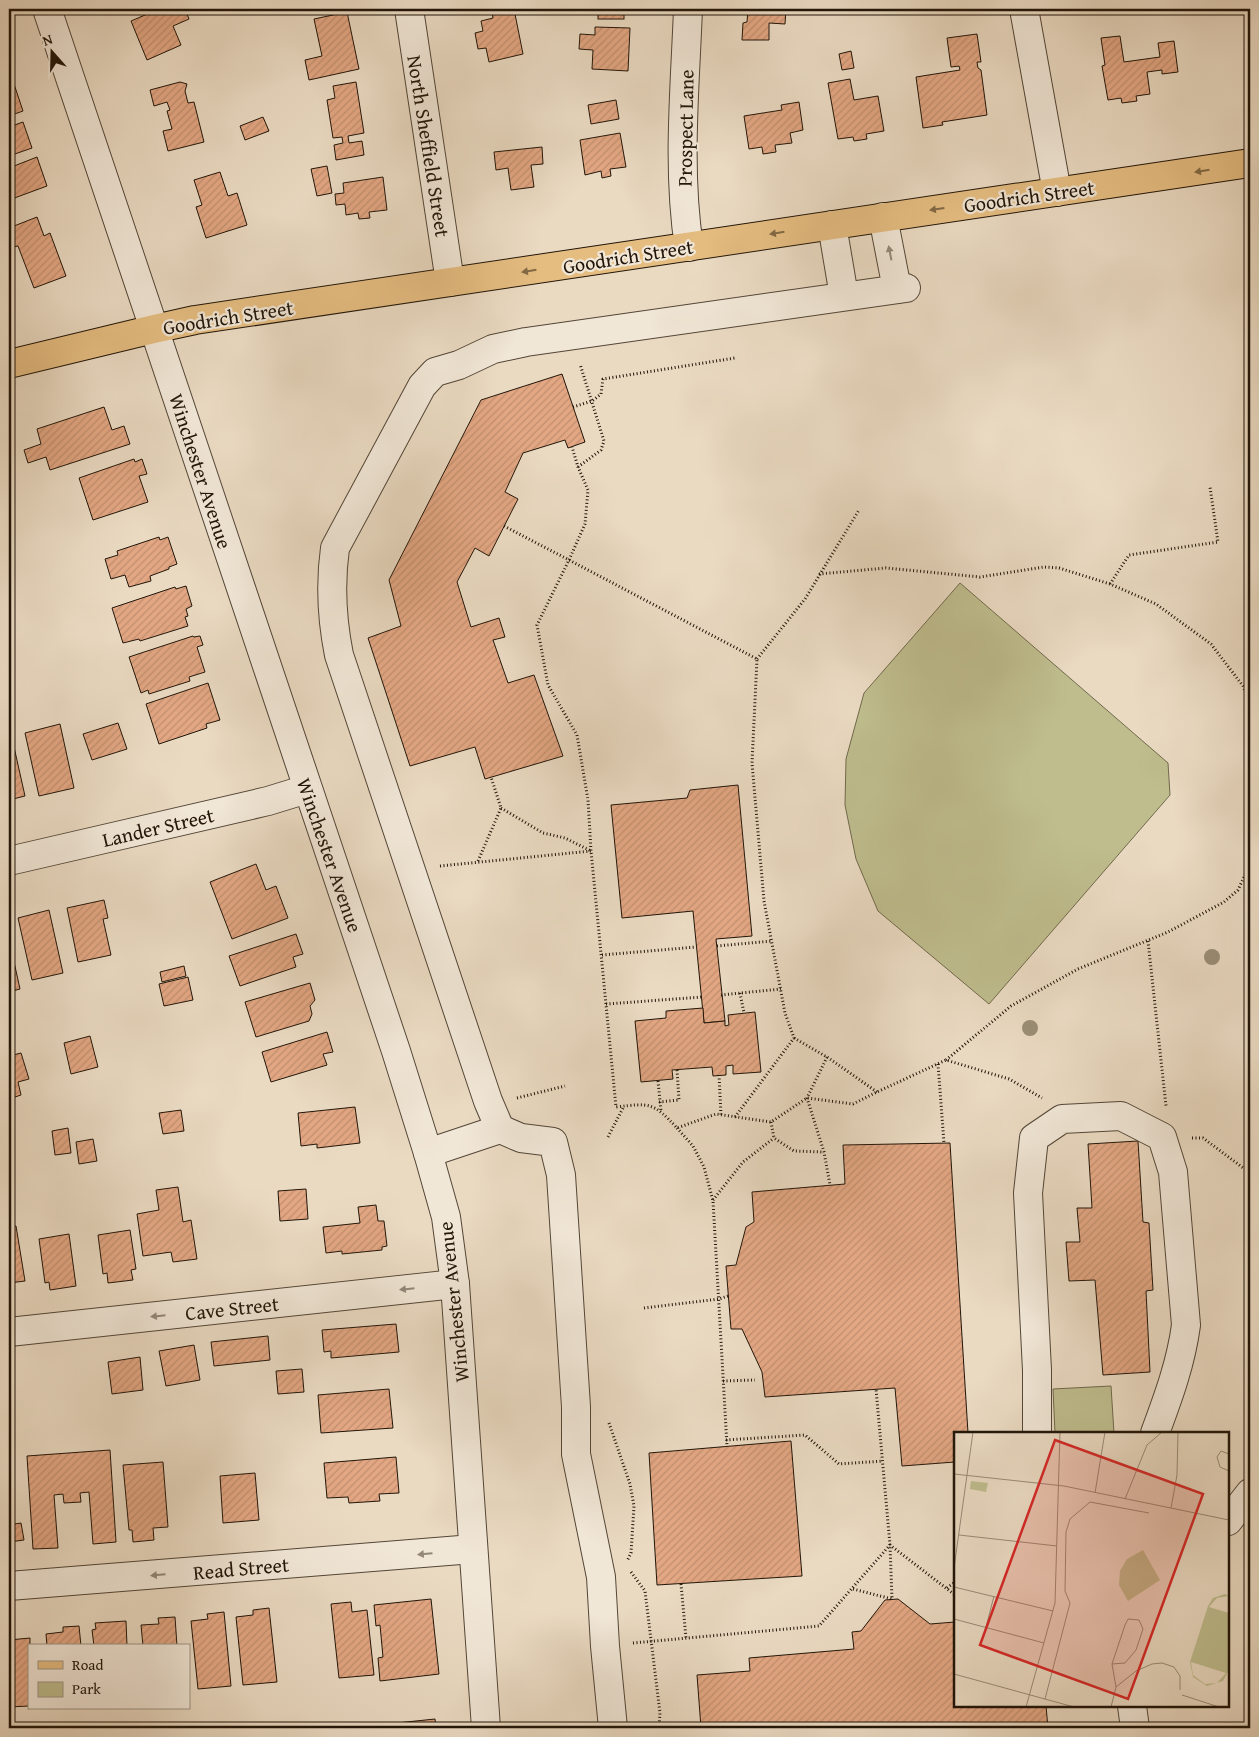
<svg xmlns="http://www.w3.org/2000/svg" width="1259" height="1737" viewBox="0 0 1259 1737" font-family="'Gentium Book Plus',serif">
  <style>
    .green { fill: #bfbd8e; stroke: #70694c }
    .building { fill: url(#building-hatch); stroke: #211509 }
    .lines { fill: none; stroke-linecap: round; stroke-linejoin: round }
    .minor-casing { stroke: #534637; stroke-width: 30 }
    .major-casing { stroke: #211509; stroke-width: 30 }
    .path { stroke: #211509; stroke-width: 3; stroke-dasharray: 1 2.5; stroke-linecap: butt }
    .minor { stroke: #f1e7d7; stroke-width: 28 }
    .major { stroke: #e5bd81; stroke-width: 28 }
    .tree { fill: #9a8e76 }
    .oneway { fill: #836945 }
    .oneway2 { fill: #93887a }
    .labels { text-anchor: middle; dominant-baseline: central; stroke-width: 4.5; stroke-linejoin: round; paint-order: stroke }
    .street-label { font-size: 20px; fill: #211509; stroke: #f1e7d7 }
    .inset-road { fill: none; stroke: #9a8b78; stroke-width: 1 }
    .view { fill: #d62828; fill-opacity: 0.15; stroke: #d62828; stroke-width: 2.5 }
    .inset-edge { fill: none; stroke: #211509; stroke-width: 2.5 }
  </style>
  <defs>
    <pattern id="building-hatch" width="6" height="6" patternUnits="userSpaceOnUse" patternTransform="scale(1.25)"><rect width="6" height="6" fill="#e3a783"/><path d="M-1 1l2-2M0 6l6-6M5 7l2-2" fill="none" stroke="#c28f70"/></pattern>
  </defs>
  <rect width="100%" height="100%" fill="#eadac2"/>
  <filter id="stains"><feTurbulence type="fractalNoise" baseFrequency=".004" numOctaves="4"/><feColorMatrix values="0 0 0 0 .2 0 0 0 0 .09 0 0 0 0 .02 0 0 0 .5 -.17"/></filter>
  <radialGradient id="worn" r=".72"><stop offset=".6" stop-color="#630" stop-opacity="0"/><stop offset="1" stop-color="#630" stop-opacity=".3"/></radialGradient>
  <g class="green">
    <path d="M960,583L1168,763L1170,795L989,1004L878,911L856,859L845,805L846,759L864,693Z"/>
    <path d="M1111,1386L1114,1433H1055L1053,1389Z"/>
  </g>
  <g class="building">
    <path d="M159,9H185L189,19L173,26L181,45L147,60L131,21Z"/>
    <path d="M491,9H518L519,13L515,14L523,54L489,62L486,48L478,49L475,33L483,31L481,21L493,18Z"/>
    <rect x="598" y="9" width="26" height="10"/>
    <path d="M748,9H786L785,24L769,23V40H742L743,23L747,22Z"/>
    <path d="M347,12L359,69L309,80L305,60L322,56L314,19Z"/>
    <path d="M595,27L630,28L628,71L592,69L593,50L579,49L580,34L595,35Z"/>
    <path d="M977,34L981,62H977L978,68L981,70L987,115L942,122L943,125L923,128L916,77L960,70L959,66L951,67L947,38Z"/>
    <path d="M1120,36L1124,62L1160,57L1158,43L1174,41L1178,72L1162,74V70L1147,72L1150,94L1136,96L1137,101L1122,103L1121,98L1108,100L1102,66L1105,65L1101,38Z"/>
    <path d="M851,51L854,68L842,70L839,54Z"/>
    <path d="M850,79L854,100L878,96L884,131L866,134L867,139L854,141L853,137L838,139L828,83Z"/>
    <path d="M13,81L23,111L9,116V83Z"/>
    <path d="M180,82L187,84L185,91L188,103L194,102L204,142L168,151L163,131L172,129L167,111L170,110L167,102L154,106L150,90Z"/>
    <path d="M356,82L364,133L348,136L349,143L362,141L364,155L336,160L334,145L343,143L342,137L333,138L327,100L335,98L333,86Z"/>
    <path d="M616,100L619,119L591,124L588,105Z"/>
    <path d="M799,102L803,130L790,133L792,143L775,145L776,152L763,154L762,147L749,149L744,116L782,110L781,105Z"/>
    <path d="M263,117L269,131L245,140L240,126Z"/>
    <path d="M23,122L32,148L9,156V127Z"/>
    <path d="M620,133L626,167L610,169L611,176L602,178L601,171L585,175L580,140Z"/>
    <path d="M542,147L543,164L531,165L534,187L511,190L508,168L496,170L494,152Z"/>
    <path d="M37,157L47,186L9,200V168Z"/>
    <path d="M327,166L332,193L317,196L311,169Z"/>
    <path d="M220,172L228,196L237,193L247,225L206,238L196,207L202,205L194,180Z"/>
    <path d="M383,177L387,210L369,212L370,218L359,219L358,213L346,215L345,204L336,205L335,194L344,193L343,183Z"/>
    <path d="M37,217L44,236L50,233L66,276L34,288L18,246L13,247L9,236V228Z"/>
    <path d="M562,374L585,442L568,448L565,440L523,453L505,492L518,499L489,556L475,548L457,582L471,627L499,618L505,637L493,640L508,683L534,675L563,756L485,779L475,747L410,766L368,638L401,626L389,580L481,400Z"/>
    <path d="M104,407L112,430L124,426L130,444L50,470L46,457L28,463L24,450L41,444L37,429Z"/>
    <path d="M134,459L135,462L142,459L147,474L139,476L148,502L93,520L79,478Z"/>
    <path d="M159,537L160,540L168,537L177,564L169,567V569L150,576L151,581L129,587L125,575L111,579L105,559L118,555L117,551Z"/>
    <path d="M186,586L192,606L186,609L188,616L185,617L188,626L140,641L139,639L123,643L112,608L175,587L176,589Z"/>
    <path d="M193,636L194,637L200,636L203,645L197,647L205,672L189,677L190,681L149,694L148,690L141,693L129,657Z"/>
    <path d="M208,683L220,720L206,724L207,728L159,744L146,704Z"/>
    <path d="M118,723L127,749L92,760L83,734Z"/>
    <path d="M60,724L74,788L39,796L25,733Z"/>
    <path d="M9,738H12L25,796L9,800Z"/>
    <path d="M738,785L752,936L716,939L725,1021L704,1023L693,911L622,918L611,805L687,798L690,790Z"/>
    <path d="M256,864L266,890L276,886L288,918L232,939L210,882Z"/>
    <path d="M104,900L108,918L103,919L111,955L78,962L67,908Z"/>
    <path d="M49,910L63,973L32,980L18,918Z"/>
    <path d="M296,934L303,954L293,957L296,967L240,986L229,956Z"/>
    <path d="M9,939L20,989L9,992Z"/>
    <path d="M184,966L186,976L162,982L160,972Z"/>
    <path d="M188,977L193,1000L164,1006L159,984Z"/>
    <path d="M310,983L315,1000L310,1006L312,1014L309,1021L256,1037L245,1002Z"/>
    <path d="M703,1008L704,1023L725,1021V1026L729,1025L728,1015L755,1012L761,1072L733,1074V1065L726,1066V1075L713,1076L712,1067L672,1070L673,1079L641,1082L635,1021L666,1018V1011Z"/>
    <path d="M327,1032L333,1052L323,1054L327,1065L271,1082L262,1052Z"/>
    <path d="M90,1036L98,1067L71,1074L64,1043Z"/>
    <path d="M21,1053L29,1079L18,1082L21,1095L9,1099V1056Z"/>
    <path d="M355,1107L360,1143L317,1148V1144L301,1146L298,1113Z"/>
    <path d="M181,1110L184,1131L163,1134L159,1113Z"/>
    <path d="M68,1128L71,1153L55,1155L52,1131Z"/>
    <path d="M93,1139L97,1161L79,1164L76,1142Z"/>
    <path d="M1138,1141L1143,1222L1149,1223L1153,1290L1146,1291L1150,1372L1103,1375L1095,1280L1069,1281L1066,1242H1080L1077,1208H1092L1088,1144Z"/>
    <path d="M950,1143L968,1433H955V1462L902,1466L895,1388L765,1397L762,1372L742,1329H731L726,1266L736,1265L746,1227L754,1222L752,1192L845,1184L843,1145Z"/>
    <path d="M178,1187L183,1222L191,1220L197,1259L173,1262L171,1252L143,1256L137,1214L159,1210L156,1190Z"/>
    <path d="M306,1189L308,1219L280,1221L278,1191Z"/>
    <path d="M376,1205L378,1221H384L387,1246L382,1247V1250L342,1254V1251L326,1253L323,1227L360,1223L358,1207Z"/>
    <path d="M16,1226L25,1281L9,1283V1227Z"/>
    <path d="M130,1230L136,1269L131,1270L133,1280L108,1283L107,1273L103,1274L98,1235Z"/>
    <path d="M69,1234L76,1286L50,1290L49,1282L45,1283L39,1239Z"/>
    <path d="M396,1324L399,1352L331,1358V1351L324,1352L322,1330Z"/>
    <path d="M268,1336L270,1360L214,1366L211,1342Z"/>
    <path d="M194,1345L200,1380L166,1386L159,1351Z"/>
    <path d="M140,1357L143,1390L112,1394L108,1362Z"/>
    <path d="M302,1369L304,1392L278,1394L276,1371Z"/>
    <path d="M389,1389L393,1428L321,1433L318,1395Z"/>
    <path d="M791,1441L802,1576L657,1585L649,1453Z"/>
    <path d="M110,1450L116,1542L93,1544L89,1492L80,1493L81,1502L64,1503L63,1494L54,1495L58,1548L33,1549L27,1456Z"/>
    <path d="M396,1457L399,1493L379,1494L380,1501L349,1503L348,1497L327,1498L324,1463Z"/>
    <path d="M163,1462L168,1527L153,1528L154,1540L133,1542L132,1530H129L123,1465Z"/>
    <path d="M255,1473L259,1520L223,1523L220,1476Z"/>
    <path d="M21,1523L24,1540L9,1542V1525Z"/>
    <path d="M431,1599L439,1674L380,1681L378,1658L383,1657L380,1625L376,1626L374,1605Z"/>
    <path d="M898,1599L930,1624L955,1622V1706H1046L1048,1728H701L697,1675L750,1671L749,1658L854,1649L852,1632L861,1631L885,1600Z"/>
    <path d="M351,1602L352,1612L367,1610L374,1675L339,1678L331,1604Z"/>
    <path d="M269,1608L277,1682L243,1685L236,1617L253,1615V1610Z"/>
    <path d="M224,1612L231,1686L198,1689L191,1621L208,1619L207,1614Z"/>
    <path d="M175,1617L177,1646H143L141,1625L159,1624L158,1618Z"/>
    <path d="M126,1621L127,1646H94L92,1630L96,1629L95,1623Z"/>
    <path d="M79,1626L81,1646H47L46,1634L63,1632V1627Z"/>
    <path d="M30,1638L29,1706L9,1707V1640Z"/>
    <path d="M435,1719L436,1728H368V1726Z"/>
  </g>
  <g class="lines">
    <defs>
      <g id="minor">
        <path d="M47,9L396,1051L428,1153L446,1217L455,1284L486,1728"/>
        <path d="M409,9L450,282"/>
        <path d="M688,9C685,88 677,168 689,247"/>
        <path d="M1024,9L1057,192"/>
        <path d="M883,217L897,289"/>
        <path d="M832,225L844,296"/>
        <path d="M9,861L268,801L307,789"/>
        <path d="M428,1153L500,1129"/>
        <path d="M9,1332L455,1284"/>
        <path d="M1037,1433V1370L1028,1193L1034,1138L1062,1119L1121,1116L1162,1137L1173,1172L1186,1325C1181,1363 1168,1398 1155,1433"/>
        <path d="M1228,1521L1250,1493"/>
        <path d="M9,1586L473,1549"/>
        <path d="M1132,1706L1135,1728"/>
        <path d="M613,1728L605,1646L601,1577L576,1454V1407L561,1175L553,1142L521,1138L500,1129L488,1101L339,655C332,620 330,584 335,548L422,386L435,372L459,365L493,349L526,342L906,288"/>
      </g>
      <path id="major" d="M9,364L154,329L195,320L1250,163"/>
    </defs>
    <use href="#minor" class="minor-casing"/>
    <use href="#major" class="major-casing"/>
    <g class="path">
      <path d="M573,407L592,401L601,394L603,379L735,358"/>
      <path d="M578,467L601,450L604,441L580,364"/>
      <path d="M504,526L569,560L585,524L588,490L578,467L572,447"/>
      <path d="M819,574L886,568L980,577L1044,567L1059,568L1110,584L1156,604L1211,644L1243,686L1250,704"/>
      <path d="M1110,584L1129,555L1218,542L1210,487"/>
      <path d="M757,659L805,599L859,510"/>
      <path d="M501,808L543,833L565,838L591,851"/>
      <path d="M478,861L501,808L491,777"/>
      <path d="M440,866L591,851"/>
      <path d="M1148,941L1166,1106"/>
      <path d="M717,946L772,941"/>
      <path d="M602,955L696,947"/>
      <path d="M740,993L744,1013"/>
      <path d="M721,995L781,989"/>
      <path d="M606,1004L702,997"/>
      <path d="M794,1038L827,1057L877,1092"/>
      <path d="M827,1057L807,1098L824,1152L830,1185"/>
      <path d="M946,1060L1011,1006L1078,969L1168,932L1224,902L1238,890L1250,864"/>
      <path d="M938,1064L944,1143"/>
      <path d="M719,1075L721,1115"/>
      <path d="M658,1081L661,1111"/>
      <path d="M517,1098L565,1086"/>
      <path d="M659,1102L679,1100L677,1070"/>
      <path d="M735,1117L794,1038L785,1013L764,901L752,763L757,659L569,560L537,625L548,685L577,735L588,800L591,851L616,1107C650,1103 653,1102 677,1128L716,1114L771,1122L807,1098L853,1104L877,1092L946,1060L1009,1079L1042,1098"/>
      <path d="M771,1122L774,1138L794,1151L824,1152"/>
      <path d="M677,1128L693,1146L704,1167L713,1201L727,1446"/>
      <path d="M608,1137L624,1106"/>
      <path d="M1192,1138H1203L1250,1173"/>
      <path d="M713,1200L743,1162L774,1138"/>
      <path d="M644,1308L719,1299L728,1296"/>
      <path d="M723,1381L755,1380"/>
      <path d="M609,1423L630,1484L634,1506L631,1553L627,1561"/>
      <path d="M726,1440L805,1435L839,1464L883,1461"/>
      <path d="M631,1572L645,1591L660,1713L659,1728"/>
      <path d="M681,1584L686,1638"/>
      <path d="M947,1588L955,1582"/>
      <path d="M853,1589L892,1599L890,1545L876,1389"/>
      <path d="M633,1643L819,1626L890,1545L955,1595"/>
      <path d="M659,1728L700,1724"/>
    </g>
    <use href="#minor" class="minor"/>
    <use href="#major" class="major"/>
  </g>
  <g class="tree">
    <circle cx="1212" cy="957" r="8"/>
    <circle cx="1030" cy="1028" r="8"/>
  </g>
  <defs><path id="oneway-solid" d="M-6-.8H1V-3.2L6.5 0L1 3.2V.8H-6Z" transform="scale(1.25)"/></defs>
  <g class="oneway">
    <use href="#oneway-solid" transform="translate(1202 171) rotate(171)"/>
    <use href="#oneway-solid" transform="translate(937 209) rotate(172)"/>
    <use href="#oneway-solid" transform="translate(777 233) rotate(171)"/>
    <use href="#oneway-solid" transform="translate(529 271) rotate(171)"/>
  </g>
  <g class="oneway2">
    <use href="#oneway-solid" transform="translate(890 253) rotate(-101)"/>
    <use href="#oneway-solid" transform="translate(407 1289) rotate(174)"/>
    <use href="#oneway-solid" transform="translate(158 1316) rotate(174)"/>
    <use href="#oneway-solid" transform="translate(425 1554) rotate(175)"/>
    <use href="#oneway-solid" transform="translate(158 1575) rotate(175)"/>
  </g>
  <g class="labels">
    <g class="street-label">
      <text transform="translate(685 128) rotate(-89)">Prospect Lane</text>
      <text transform="translate(429 146) rotate(81)">North Sheffield Street</text>
      <text transform="translate(1029 196) rotate(-8)">Goodrich Street</text>
      <text transform="translate(628 256) rotate(-9)">Goodrich Street</text>
      <text transform="translate(228 317) rotate(-9)">Goodrich Street</text>
      <text transform="translate(201 471) rotate(72)">Winchester Avenue</text>
      <text transform="translate(158 827) rotate(-13)">Lander Street</text>
      <text transform="translate(330 855) rotate(71)">Winchester Avenue</text>
      <text transform="translate(453 1302) rotate(-96)">Winchester Avenue</text>
      <text transform="translate(232 1308) rotate(-6)">Cave Street</text>
      <text transform="translate(241 1568) rotate(-5)">Read Street</text>
    </g>
  </g>
  <g transform="translate(954 1432)">
    <rect width="275" height="275" fill="#eadac2"/>
    <path d="M189,118L206,148L174,169L165,153L166,139L173,127ZM271,162L275,164L263,166L255,175L275,181V238L269,249L253,254L239,245L236,230L254,174L259,166ZM237,230L272,241L263,251L251,252L239,243Z" fill="#bfbd8e" fill-rule="evenodd"/>
    <path d="M17,49L34,51L32,60L16,57Z" fill="#bfbd8e"/>
    <path class="inset-road" d="M275,22L267,19L263,25L266,35L275,39M0,42L110,54L275,88M141,61L151,0M171,67L193,13L208,0M217,76L223,43L224,0M5,103L103,114M0,136L19,0M0,155L99,179M0,187L90,211M32,195L40,164M158,232L171,231L182,218L189,197L185,188L174,187L171,193L158,232L162,255M0,242L120,275M228,263L265,275M91,267L116,171L111,159L112,100L116,87L136,70L195,81M72,275L101,171L106,0M157,275L162,255L182,239L198,232L208,231L220,235L226,244V258"/>
    <path class="view" d="M101,8L249,62L174,267L26,213Z"/>
    <rect width="275" height="275" class="inset-edge"/>
  </g>
  <rect width="1259" height="1737" fill="none" stroke="#eadac2" stroke-width="30"/>
  <rect x="10" y="10" width="1239" height="1717" fill="none" stroke="#211509" stroke-width="2.5"/>
  <rect x="15" y="15" width="1229" height="1707" fill="none" stroke="#211509"/>
  <rect x="28" y="1644" width="162" height="65" fill="#f1e7d7" stroke="#9e9385"/>
  <rect x="38" y="1661" width="25" height="8" fill="#e5bd81" stroke="#9e9385"/>
  <text x="72" y="1670" font-size="15" fill="#211509">Road</text>
  <rect x="38" y="1682" width="25" height="15" fill="#bfbd8e" stroke="#9e9385"/>
  <text x="72" y="1694" font-size="15" fill="#211509">Park</text>
  <g transform="translate(52 52) rotate(340)" stroke="#f1e7d7" stroke-width="4" paint-order="stroke">
  <path d="M0-4L9 19L0 12L-9 19Z" fill="#211509"/>
  <text y="-8" font-size="14" font-weight="bold" text-anchor="middle" fill="#211509">N</text>
  </g>
  <rect width="100%" height="100%" filter="url(#stains)"/>
  <rect width="100%" height="100%" fill="url(#worn)"/>
</svg>
